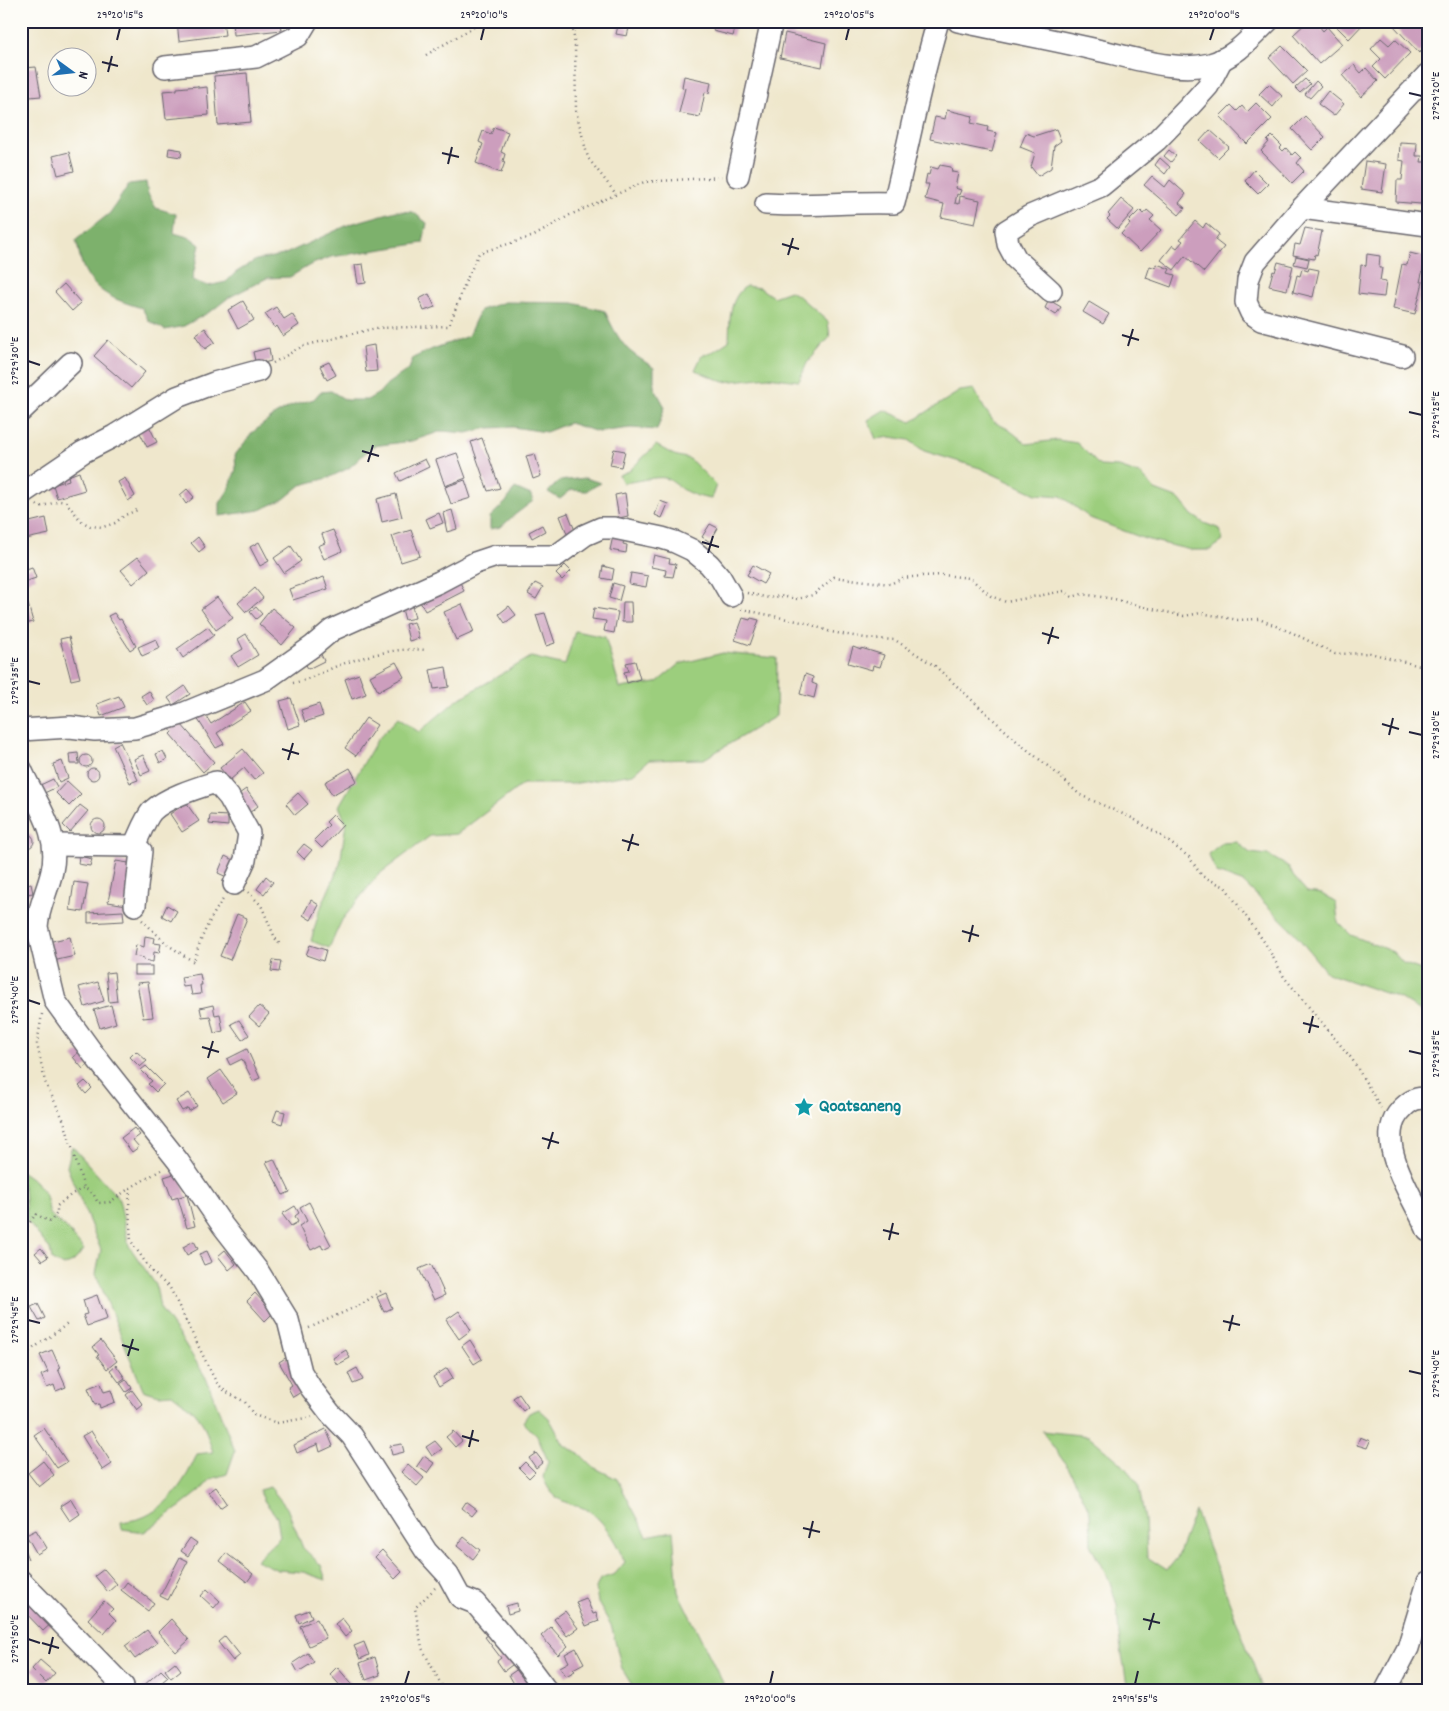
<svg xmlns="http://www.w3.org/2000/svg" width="1449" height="1711" viewBox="0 0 1449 1711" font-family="Dekko,sans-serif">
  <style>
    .green { fill: #9cce7d; stroke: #5f785c }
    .forest { fill: #7db16c; stroke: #506a54 }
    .building { fill: #cc9ebd }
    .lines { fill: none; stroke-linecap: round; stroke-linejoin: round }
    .minor-casing { stroke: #6a676e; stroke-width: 24 }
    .path { stroke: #6a676e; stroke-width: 2.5; stroke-dasharray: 1 4; stroke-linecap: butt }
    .minor { stroke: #fff; stroke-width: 21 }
    .ticks { fill: none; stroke: #22223b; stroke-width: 2 }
    .labels { text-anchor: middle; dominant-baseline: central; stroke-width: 4; stroke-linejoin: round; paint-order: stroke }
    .culture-label { font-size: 18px; font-weight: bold; fill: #0d838f; stroke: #fdfcf7; text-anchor: start }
    .neatline { fill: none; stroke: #22223b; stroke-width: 2 }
    .ticks-label { font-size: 12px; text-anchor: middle; fill: #22223b }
  </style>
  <rect width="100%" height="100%" fill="#fdfcf7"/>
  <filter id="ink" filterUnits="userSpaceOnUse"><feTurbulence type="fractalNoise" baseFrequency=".02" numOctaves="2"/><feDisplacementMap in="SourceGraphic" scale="10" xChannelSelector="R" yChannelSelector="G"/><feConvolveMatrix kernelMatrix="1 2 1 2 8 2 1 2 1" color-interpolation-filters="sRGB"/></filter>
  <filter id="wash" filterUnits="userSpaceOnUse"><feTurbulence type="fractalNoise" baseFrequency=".0096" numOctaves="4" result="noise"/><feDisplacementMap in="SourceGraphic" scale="20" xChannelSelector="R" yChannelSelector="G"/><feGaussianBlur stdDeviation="1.12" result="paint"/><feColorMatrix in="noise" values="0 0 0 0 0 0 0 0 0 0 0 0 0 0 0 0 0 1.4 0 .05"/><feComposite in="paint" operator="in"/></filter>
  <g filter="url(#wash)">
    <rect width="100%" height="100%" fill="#efe7cc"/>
    <g class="green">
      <path d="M746,286L760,288L773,297L790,291L800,297L828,322L830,337L807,363L799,381L768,377L724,382L695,370L702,355L714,351L729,341C730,322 728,299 746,286Z"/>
      <path d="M974,389L984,408L994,422L1008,429L1027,444L1057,440L1077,443L1100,466L1119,467L1142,475L1155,490L1179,499L1192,515L1204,523L1220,529L1223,541L1210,550H1191L1145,539L1090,518L1061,496L1036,494L980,468L924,451L909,440L891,437L876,439L868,420L884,410L911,422L960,391Z"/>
      <path d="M656,445L674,455L690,459L716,485L711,499C699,497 689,494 679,487C675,484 670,479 665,478C656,476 634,482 623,483L619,475L629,471Z"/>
      <path d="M575,631L605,637L620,688L656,683L679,664L723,653L777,658L776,716L704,759L649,760L633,774L572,784H523L457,834L430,836L378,875L342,920L329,948L311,941L319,912L340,864L346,823L339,806L377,740L398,718L419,732L457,700L531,657L565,665Z"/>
      <path d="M1222,843L1237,842L1250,853L1268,855L1289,867L1293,876L1307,892L1322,894L1336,903L1338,922L1351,935L1393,952L1403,963L1421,970L1428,974V1015L1399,998L1327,973L1292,930L1244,883L1217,873L1208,854Z"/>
      <path d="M72,1146L119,1199L129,1246L156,1285L160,1308L185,1344L206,1378L235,1451L227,1474L211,1479L200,1491L181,1506L144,1532L122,1529L121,1522C128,1521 135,1520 141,1518C168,1508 187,1479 197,1454L213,1452L204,1426L195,1412L172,1394L159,1395L143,1390L96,1274L101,1250L67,1167Z"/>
      <path d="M21,1171L35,1181L46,1196L50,1215L68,1230L84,1250L73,1262L63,1266L52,1260L50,1249L27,1221L24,1189L21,1181Z"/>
      <path d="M539,1409L549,1418L564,1445L581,1455L593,1467L617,1479L647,1536L673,1531L678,1592L724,1685L729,1690H635L622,1669L611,1625L598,1603L596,1588L600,1579L615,1574L625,1562C617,1545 607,1525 592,1513C582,1505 568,1505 559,1499C551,1494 546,1485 543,1477L548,1461L537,1436L523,1422L529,1413Z"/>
      <path d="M1042,1431L1089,1436L1121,1463L1138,1483L1145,1520L1147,1557L1167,1570L1177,1558L1195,1511L1263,1690H1128L1119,1637L1117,1605L1110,1582L1091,1547L1090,1512L1069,1469Z"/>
      <path d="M270,1487L287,1508L303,1548L321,1565L326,1580L303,1572L278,1570L256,1560L280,1537L277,1517L265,1502L259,1490Z"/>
    </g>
    <g class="forest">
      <path d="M146,182L148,194L156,208L176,214L174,233L191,238L200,245L192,280L208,286L226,282L235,273L256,260L283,255L350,224L396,211L413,212L427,223L423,243L331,257L310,265L290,277L267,278L228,298L213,310L184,326L165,330L149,321L142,308C118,301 97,294 85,271C80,262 79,250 76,240L110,213L129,184Z"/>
      <path d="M505,302L573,303L605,311C610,323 620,343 631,352C638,358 646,362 654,368V387L665,407L657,430L631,428L598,432L569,423L546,432L513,427L488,428L467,433L442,431L412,441L373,446L349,468L328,478L301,485L284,499L260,510L220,516V503L229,489L236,469L235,455L253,432L275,415L291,406L314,399L320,392L331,391L346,400H367L379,393L387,384L409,369L413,358L430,350L468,336L480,310Z"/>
      <path d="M585,478L601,483L586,491L571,490L560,499L548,492L559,481Z"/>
      <path d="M515,488L531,495L533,501L512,517L501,527L490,529V517L506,502Z"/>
    </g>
    <g id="blocks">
      <g class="building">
        <path d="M177,21H223L225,35L179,41Z"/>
        <path d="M233,21H293L294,24L281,25L282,30L234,35Z"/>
        <path d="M715,21H738V25H736L733,36L713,31Z"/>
        <path d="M1308,21H1315L1323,31L1327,27L1342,44L1319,64L1293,35Z"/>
        <path d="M1331,21H1366L1349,39Z"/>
        <path d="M1399,21H1413L1418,27L1421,24L1428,31V44L1419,53L1394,26Z"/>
        <path d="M618,26L629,28L627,36L616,34Z"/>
        <path d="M785,33L826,43L822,67L780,58Z"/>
        <path d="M1381,38L1389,45L1395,39L1410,53L1385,79L1373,67L1381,59L1371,49Z"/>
        <path d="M1282,46L1307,71L1293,84L1269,58Z"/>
        <path d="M1354,65L1361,73L1366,68L1378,81L1361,97L1342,75Z"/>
        <path d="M36,67L41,96L30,97L25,68Z"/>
        <path d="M247,73L251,122L218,125L214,76Z"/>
        <path d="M684,76L711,82L709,93L705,92L700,117L679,113L685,88L682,87Z"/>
        <path d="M1305,79L1310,84L1300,93L1295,88Z"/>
        <path d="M1316,81L1321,86L1310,98L1305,94Z"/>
        <path d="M1269,84L1282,96L1273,107L1259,94Z"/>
        <path d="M198,86V88L207,87L209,115L166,119L163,91L177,90V88Z"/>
        <path d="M1328,91L1344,104L1334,116L1318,104Z"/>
        <path d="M1256,103L1272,119L1247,144L1220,116L1231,105L1237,111L1242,106L1247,112Z"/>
        <path d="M947,110L973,116L971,123L988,127L987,131L997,133L992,152L930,139L935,117L945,119Z"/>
        <path d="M1305,116L1325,137L1312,150L1292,129Z"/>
        <path d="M494,127L508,132L501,152L505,154L503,161L505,162L501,173L476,163L483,144L479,142L483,131L491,134Z"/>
        <path d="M1056,129L1061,141L1054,146L1051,168L1038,176L1031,167L1035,153L1020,147L1026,133L1034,136Z"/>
        <path d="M1210,130L1229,147L1218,158L1200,141Z"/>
        <path d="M1272,136L1282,146L1280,148L1283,151L1286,148L1292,155L1295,152L1301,158L1297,163L1304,171L1292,183L1261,151L1269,142L1267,141Z"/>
        <path d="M1400,142L1417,143L1416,156H1422L1421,162H1427L1426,184L1422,194L1421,204L1396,202L1397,180H1402L1404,161L1399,160Z"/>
        <path d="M169,148L182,150L181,157L168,155Z"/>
        <path d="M1169,150L1176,156L1171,162L1164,156Z"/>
        <path d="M69,152L74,171L58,175L53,156Z"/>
        <path d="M1160,158L1170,167L1165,174L1155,165Z"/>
        <path d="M1365,161L1386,164L1382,192L1361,189Z"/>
        <path d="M940,165L951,167L952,172L958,173L955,188L961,190L959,195L957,194L955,203L959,204L960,196L980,200L975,224L941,217L944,204L925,199L929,184H925L927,174L929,175L931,167L938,169Z"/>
        <path d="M1254,170L1268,184L1258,194L1245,181Z"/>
        <path d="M1152,176L1165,187L1170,180L1186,194L1179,203L1185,208L1179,215L1144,185Z"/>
        <path d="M1121,199L1134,210L1118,229L1107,219L1110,216L1108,214Z"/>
        <path d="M1140,210L1144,214L1147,210L1154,216L1150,220L1161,230L1140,252L1121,234L1130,224L1128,222Z"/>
        <path d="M1195,221L1203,228L1206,223L1219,234L1215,240L1224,247L1204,272L1185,256L1174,270L1161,260L1173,245L1177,248L1183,241L1180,239Z"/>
        <path d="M1305,228L1322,231L1317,255L1315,254L1314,259L1293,255L1295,244L1300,245Z"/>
        <path d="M1410,253L1426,257L1420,282H1423L1415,314L1393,309L1402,264L1407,265Z"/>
        <path d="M1367,254L1380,256L1379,268H1382L1380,281L1386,282L1384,297L1358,294L1361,265L1366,266Z"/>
        <path d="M1296,256L1309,259L1307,267L1294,264Z"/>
        <path d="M1278,262L1293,266L1287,290L1269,286L1273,271L1275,272Z"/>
        <path d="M363,264L366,283L358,284L355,265Z"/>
        <path d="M1157,264L1170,269L1168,273L1175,275L1171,287L1146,278L1150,266L1156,268Z"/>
        <path d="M1309,268L1319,270L1313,297L1293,292L1297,275L1300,276L1302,269L1308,271Z"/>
        <path d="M64,284L81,303L72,311L55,292Z"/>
        <path d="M429,294L435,307L424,311L419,299Z"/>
        <path d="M1049,300L1061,307L1056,315L1045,308Z"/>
        <path d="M243,301L254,320L238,329L228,310Z"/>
        <path d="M1089,302L1109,314L1103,324L1083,312Z"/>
        <path d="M276,307L284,319L292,314L299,325L283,336L277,326L275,328L265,314Z"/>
        <path d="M205,328L215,342L205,349L195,335Z"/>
        <path d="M108,340L145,372L131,388L94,356Z"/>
        <path d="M374,345L377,371L366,372L363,347Z"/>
        <path d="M269,348L271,361L256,365L253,352Z"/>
        <path d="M329,362L336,375L327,380L320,366Z"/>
        <path d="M148,424L157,442L147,447L138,429Z"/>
        <path d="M482,438L500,488L488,491L471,442Z"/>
        <path d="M614,449L625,451L621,467L610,465Z"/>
        <path d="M457,453L466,478L445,486L436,460Z"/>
        <path d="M535,454L541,476L533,479L526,456Z"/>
        <path d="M425,459L429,467L400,481L396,473Z"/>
        <path d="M79,472L85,490L57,498L53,485L69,480L68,476Z"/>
        <path d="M125,478L135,496L128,501L118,482Z"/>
        <path d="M465,480L471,498L451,504L445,487Z"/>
        <path d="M187,489L194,497L186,504L180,495Z"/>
        <path d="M625,493L628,516L619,518L615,495Z"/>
        <path d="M396,494L402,517L382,522L377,499Z"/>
        <path d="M660,501L668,504L662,518L655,515Z"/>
        <path d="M452,510L457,529L447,532L443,513Z"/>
        <path d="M439,513L443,523L430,528L426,519Z"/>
        <path d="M568,513L576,533L568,536L560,516Z"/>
        <path d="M46,518L49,534L21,540V524Z"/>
        <path d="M710,524L718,528L710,542L702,537Z"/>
        <path d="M542,525L545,531L532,538L529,532Z"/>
        <path d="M333,530L342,551L324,559L318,546L325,543L322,534Z"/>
        <path d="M411,530L420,556L401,562L392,536Z"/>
        <path d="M613,536L624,539L623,544L627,545L626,553L610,550Z"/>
        <path d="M198,537L205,547L199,552L191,543Z"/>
        <path d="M259,542L269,561L260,566L250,547Z"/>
        <path d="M291,546L301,561L284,573L274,558Z"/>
        <path d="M654,555L670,559L669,563L676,564L673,577L665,576L666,570L651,567Z"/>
        <path d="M138,557L149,570L133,584L121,570Z"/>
        <path d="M565,565L571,571L562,580L556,574Z"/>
        <path d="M753,565L769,574L763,584L747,575Z"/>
        <path d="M603,566L614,569L612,580L601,578Z"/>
        <path d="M32,567L36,578L21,583V571Z"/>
        <path d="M631,573L648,576L646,587L629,584Z"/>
        <path d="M324,577L328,589L293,600L289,589Z"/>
        <path d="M459,580L464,591L425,611L419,600Z"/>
        <path d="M535,583L543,587L536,599L528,594Z"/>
        <path d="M613,583L623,586L619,601L609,598Z"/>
        <path d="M255,588L263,598L246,612L238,603Z"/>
        <path d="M217,597L233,618L216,630L201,609Z"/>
        <path d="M623,602H631L632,622H622Z"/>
        <path d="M28,604L33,622L21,625V606Z"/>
        <path d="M462,604L474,632L456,640L444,612Z"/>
        <path d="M412,606L415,618L405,620L402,609Z"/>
        <path d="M509,606L516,615L505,623L499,614Z"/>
        <path d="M256,607L262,614L256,619L250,612Z"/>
        <path d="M272,608L296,628L282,645L259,624Z"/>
        <path d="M594,608L618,612L614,633L604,631L606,621L592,619Z"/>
        <path d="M114,613L119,620L121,619L136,646L130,650L108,616Z"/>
        <path d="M545,613L555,643L546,646L536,615Z"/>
        <path d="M743,618L750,620L751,618L759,620L750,645L735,640Z"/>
        <path d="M414,622L419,638L409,641L405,624Z"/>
        <path d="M208,627L214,635L183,658L177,649Z"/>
        <path d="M246,634L258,655L238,667L231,656L243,649L238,639Z"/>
        <path d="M69,637L80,678L71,680L60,639Z"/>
        <path d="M156,639L160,648L142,656L138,647Z"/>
        <path d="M853,647L861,650V648L884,655L880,667L873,665L872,670L848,663Z"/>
        <path d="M320,652L324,661L308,669L304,660Z"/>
        <path d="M635,661L640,679L627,683L624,672L629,671L626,663Z"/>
        <path d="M396,662L404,677L378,691L370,676Z"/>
        <path d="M446,667L449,687L434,689L430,670Z"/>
        <path d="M359,674L366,694L352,699L345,679Z"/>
        <path d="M805,674L813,677L812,683L817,685L814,698L800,694Z"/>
        <path d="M185,686L190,694L173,705L168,698Z"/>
        <path d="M149,691L154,700L147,705L141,696Z"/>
        <path d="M119,696L124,707L101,716L97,704Z"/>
        <path d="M291,698L300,725L288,729L280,701Z"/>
        <path d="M245,702L251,711L217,733L224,744L216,748L197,718L204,713L211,724Z"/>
        <path d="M319,704L323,716L305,722L301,710Z"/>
        <path d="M366,718L377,725L356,756L345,748Z"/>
        <path d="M175,722L178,727L181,724L214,762L203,772L170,734L172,732L169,727Z"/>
        <path d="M120,742L138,780L130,783L113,746Z"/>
        <path d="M243,749L263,773L254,780L244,768L230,780L220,768Z"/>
        <path d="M163,751L167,759L160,763L156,754Z"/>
        <path d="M78,753L79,764H70L69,754Z"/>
        <circle cx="86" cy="761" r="6"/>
        <path d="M143,755L150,771L141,775L134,759Z"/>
        <path d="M62,761L68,778L59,782L53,764Z"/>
        <path d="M350,768L357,781L332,795L325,782Z"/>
        <circle cx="93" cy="774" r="6"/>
        <path d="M53,779L57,787L40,795L36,787Z"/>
        <path d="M67,781L81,794L69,806L56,793Z"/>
        <path d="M246,789L258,806L249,813L236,796Z"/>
        <path d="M298,793L308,804L295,815L286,804Z"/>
        <path d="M186,803L199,821L182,832L170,814Z"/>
        <path d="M80,805L88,811L70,832L63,825Z"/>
        <path d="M210,815L228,816V826L209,824Z"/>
        <path d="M333,815L343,825L322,848L314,840L329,825L326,822Z"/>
        <circle cx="98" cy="826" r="7"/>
        <circle cx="27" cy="841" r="7"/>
        <path d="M304,844L312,850L304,859L297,852Z"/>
        <path d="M79,856L92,859L90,866L78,864Z"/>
        <path d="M225,856L239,863L231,879L218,873Z"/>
        <path d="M116,861L135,864L127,905L108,902Z"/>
        <path d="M266,876L273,882L264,894L257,889Z"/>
        <path d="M74,882L88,884L83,912L70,910Z"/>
        <path d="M31,884L33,893L21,895V886Z"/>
        <path d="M311,900L319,905L311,920L303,915Z"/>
        <path d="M167,905L177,911L171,921L162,916Z"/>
        <path d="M123,911L124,921L88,923V913Z"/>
        <path d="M237,914L247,918L230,960L220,956Z"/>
        <path d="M145,936L155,938L154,943L161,944L159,953L154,952L153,962L143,960L144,958L134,956L136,945L144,947Z"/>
        <path d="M70,937L75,956L53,961L48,942Z"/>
        <path d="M310,945L326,950L323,961L306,955Z"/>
        <path d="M273,960L281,961L279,972L271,971Z"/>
        <rect x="134" y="966" width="18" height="9"/>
        <path d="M114,972L117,1001L109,1002L106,973Z"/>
        <path d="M200,974L202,985H200L201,994L192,995L190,986L183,987L181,977Z"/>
        <path d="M98,982L104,1001L85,1007L79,987Z"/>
        <path d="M148,982L153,1017L143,1018L137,983Z"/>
        <path d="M111,1005L116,1023L100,1028L94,1010Z"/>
        <path d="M213,1005L215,1015L220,1014L223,1031L214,1033L210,1016L202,1017L200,1008Z"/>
        <path d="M259,1006L269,1014L259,1026L249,1017Z"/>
        <path d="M239,1020L249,1035L242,1040L231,1024Z"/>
        <path d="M247,1049L260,1078L253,1081L242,1059L230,1065L227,1059Z"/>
        <path d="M80,1051L90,1063L83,1069L73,1057Z"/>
        <path d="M136,1051L147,1061L140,1067L130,1057Z"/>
        <path d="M146,1066L164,1084L156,1092L148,1084L152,1081L141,1070Z"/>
        <path d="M221,1070L237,1093L223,1102L208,1079Z"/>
        <path d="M85,1081L92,1088L86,1094L79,1086Z"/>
        <path d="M189,1093L197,1106L189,1111L188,1108L182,1111L176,1101Z"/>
        <path d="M277,1110L285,1112L282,1124L273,1121Z"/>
        <path d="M134,1128L140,1135L133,1140L139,1147L132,1152L121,1138Z"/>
        <path d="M274,1159L290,1192L283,1195L266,1162Z"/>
        <path d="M180,1172L186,1195L172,1199L164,1177Z"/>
        <path d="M187,1195L195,1226L187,1228L178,1198Z"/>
        <path d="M309,1202L331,1245L323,1249L321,1245L311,1250L299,1226L307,1221L300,1207Z"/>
        <path d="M295,1206L299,1213L295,1216L298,1222L291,1226L282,1214Z"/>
        <path d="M194,1241L198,1249L187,1255L183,1247Z"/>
        <path d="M41,1248L48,1257L42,1261L35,1253Z"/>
        <path d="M225,1250L236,1264L229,1270L218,1256Z"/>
        <path d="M207,1251L212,1262L204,1265L199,1254Z"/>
        <path d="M431,1264L445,1295L434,1300L419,1269Z"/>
        <path d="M255,1293L273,1313L265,1321L247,1301Z"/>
        <path d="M386,1293L392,1308L384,1312L377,1297Z"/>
        <path d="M97,1295L102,1310L104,1309L107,1319L87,1326L83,1315L87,1314L83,1300Z"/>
        <path d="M38,1304L45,1318L39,1321L31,1307Z"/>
        <path d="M459,1311L471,1330L459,1339L446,1320Z"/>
        <path d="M101,1340L117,1361L107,1369L97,1356L99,1355L93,1347Z"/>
        <path d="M470,1340L482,1359L474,1364L462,1346Z"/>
        <path d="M52,1350L60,1368L58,1369L66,1387L56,1391L54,1385L47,1388L41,1375L48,1372L40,1355Z"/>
        <path d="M346,1350L350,1358L337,1365L333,1358Z"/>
        <path d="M287,1357L306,1389L293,1397L288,1388L292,1385L279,1362Z"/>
        <path d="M116,1365L125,1378L119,1382L110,1370Z"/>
        <path d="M357,1368L363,1380L353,1384L348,1373Z"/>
        <path d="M447,1368L453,1378L439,1387L433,1377Z"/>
        <path d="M126,1379L132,1388L126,1392L120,1383Z"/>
        <path d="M101,1383L104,1392L111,1390L115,1402L100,1408L99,1404L95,1405L88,1388Z"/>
        <path d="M132,1390L143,1405L137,1410L126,1395Z"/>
        <path d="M519,1394L528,1407L523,1411L513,1398Z"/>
        <path d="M44,1428L67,1462L57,1468L34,1435Z"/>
        <path d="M326,1429L333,1446L320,1452L318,1444L297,1453L294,1445Z"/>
        <path d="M91,1431L112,1464L103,1470L82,1436Z"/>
        <path d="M453,1431L462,1441L455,1447L446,1437Z"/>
        <path d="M1360,1437L1370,1441L1367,1448L1357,1445Z"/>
        <path d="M435,1441L442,1449L432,1456L426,1447Z"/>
        <path d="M402,1444L404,1452L392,1455L390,1446Z"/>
        <path d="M536,1453L543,1462L536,1468L529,1458Z"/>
        <path d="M424,1456L434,1463L427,1473L417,1466Z"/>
        <path d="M43,1461L54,1475L39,1487L28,1473Z"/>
        <path d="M525,1462L535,1472L529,1478L519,1468Z"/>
        <path d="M408,1464L424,1478L417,1486L401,1472Z"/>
        <path d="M216,1487L227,1503L220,1508L209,1492Z"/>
        <path d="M71,1499L80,1514L70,1521L60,1506Z"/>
        <path d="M466,1502L477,1510L472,1516L462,1508Z"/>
        <path d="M36,1530L47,1548L37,1554L26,1535Z"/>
        <path d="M464,1537L480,1550L473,1559L457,1546Z"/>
        <path d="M190,1538L197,1543L188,1556L181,1551Z"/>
        <path d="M21,1542L28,1559L21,1561Z"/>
        <path d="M382,1550L402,1572L395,1579L375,1557Z"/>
        <path d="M226,1553L253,1574L247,1582L220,1561Z"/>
        <path d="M180,1557L188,1561L168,1600L160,1596Z"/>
        <path d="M104,1569L117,1584L108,1592L95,1576Z"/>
        <path d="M127,1582L154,1603L148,1611L121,1590Z"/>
        <path d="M207,1589L220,1601L214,1608L201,1596Z"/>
        <path d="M27,1594L54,1621L43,1631L21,1608V1600Z"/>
        <path d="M586,1598L593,1614L596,1613L599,1621L586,1626L576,1602Z"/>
        <path d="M104,1601L113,1609L109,1613L116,1620L104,1634L88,1619Z"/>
        <path d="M517,1603L518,1611L508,1614L506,1606Z"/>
        <path d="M309,1610L312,1617L299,1623L296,1615Z"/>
        <path d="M565,1611L578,1628L567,1636L554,1619Z"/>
        <path d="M342,1618L352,1631L345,1637L335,1624Z"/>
        <path d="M171,1619L189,1640L176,1652L158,1632Z"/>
        <path d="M317,1619L326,1638L309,1646L300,1626Z"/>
        <path d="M551,1627L568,1646L558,1655L541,1636Z"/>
        <path d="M147,1630L157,1643L135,1659L125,1646Z"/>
        <path d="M495,1631L516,1662L504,1671L497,1661L501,1658L485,1637Z"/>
        <path d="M225,1636L240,1655L233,1661L218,1642Z"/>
        <path d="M364,1642L369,1655L360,1659L354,1646Z"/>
        <path d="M576,1648L584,1663L573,1669L575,1671L566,1676L560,1667L569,1662L565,1654Z"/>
        <path d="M308,1653L314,1662L298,1672L293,1663Z"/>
        <path d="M375,1657L380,1675L366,1680L360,1663Z"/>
        <path d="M40,1660L55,1673L46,1683L32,1669Z"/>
        <path d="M175,1662L181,1670L171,1678L165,1670Z"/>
        <path d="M522,1666L531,1680L517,1689L509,1675Z"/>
        <path d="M337,1667L357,1690H344L330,1674Z"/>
        <path d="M161,1670L168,1677L155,1688L157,1690H144L142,1687Z"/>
      </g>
    </g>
  </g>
  <g filter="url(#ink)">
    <use href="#blocks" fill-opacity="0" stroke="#6a676e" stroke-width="1"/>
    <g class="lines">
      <defs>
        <g id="minor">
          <path d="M958,21C1005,31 1051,39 1097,50C1132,57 1175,73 1210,64C1234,58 1251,38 1268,21"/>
          <path d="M165,67L256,57L298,36L307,21"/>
          <path d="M738,176L772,21"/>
          <path d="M766,204C809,207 851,201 894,203C909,143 920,81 938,21"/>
          <path d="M1302,208L1428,225"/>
          <path d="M1051,291L1016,259L1008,244L1006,231L1030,216L1101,186L1157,140L1189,107L1208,86L1222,59"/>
          <path d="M1402,356L1261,320L1251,313L1246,302L1248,280L1255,262L1302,208L1428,74"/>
          <path d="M21,411L71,363"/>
          <path d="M21,494L83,452L114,436L177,397L214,383L258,371"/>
          <path d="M21,730L70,727L95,730L135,728L182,714L265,680L313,646L332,630L439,582L475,563L496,556H556L585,535L601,528H614L662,538L675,542L692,550L709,564L720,577L731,596"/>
          <path d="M21,769C35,803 61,831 52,871C48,890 38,907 37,927L55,1001L94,1055L178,1161L223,1226L258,1271L288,1320L301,1372L311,1388L330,1413L352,1436L426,1551L448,1575L460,1597L475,1603L525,1662L546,1690"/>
          <path d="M55,845L134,846L141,851L135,905"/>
          <path d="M134,846C139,836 145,819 152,811C167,797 197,788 216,782L229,797L249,833L245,860L234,884"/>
          <path d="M1428,1099C1417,1096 1409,1101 1401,1110C1371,1141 1415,1199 1428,1231"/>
          <path d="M21,1581L123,1686"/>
          <path d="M1386,1690L1408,1648L1428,1582"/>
        </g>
      </defs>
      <use href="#minor" class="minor-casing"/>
      <g class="path">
        <path d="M572,21L575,46L576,111L588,158L616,194"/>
        <path d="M426,55L484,21"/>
        <path d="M273,363L303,346L376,328L449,326L466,281L479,253L534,236L570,215L644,182L722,177"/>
        <path d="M37,505L39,507L60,501L66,502L81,521L90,526L103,527L115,523L125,515L140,509"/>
        <path d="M747,593L769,598L780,596L797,599L813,595L834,577L890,584L903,578L923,576L943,575L970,578L991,596L1006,602L1064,591L1072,597L1082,594L1114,599L1139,606L1184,616L1201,613L1238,620L1259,619L1295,634L1335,654L1370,653L1428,668"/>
        <path d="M741,609L806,623L831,632L865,638L895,640L935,666L1020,744L1054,771L1080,795L1132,818L1160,835L1189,857L1202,876L1225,887L1265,943L1284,977L1352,1059L1381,1108"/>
        <path d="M293,683C308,680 323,672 337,666C364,656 397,647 425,650"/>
        <path d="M248,892L261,905L275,938L281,946"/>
        <path d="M142,920L168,945L194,962C200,938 210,918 224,898"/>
        <path d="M42,1014L37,1044L45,1082L64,1121L84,1188"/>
        <path d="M130,1188L129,1207L131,1241L152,1272L170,1288L216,1382L225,1391L245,1402L254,1415L277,1423L312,1417"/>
        <path d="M21,1234L36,1214L50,1222L57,1213V1206L72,1194L84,1188L93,1193L98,1203L110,1202L130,1188L161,1170"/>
        <path d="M309,1328L362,1304L381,1291"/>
        <path d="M21,1346L26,1353"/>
        <path d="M21,1357L69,1323"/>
        <path d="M435,1588L415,1608L422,1648L443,1688L448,1690"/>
      </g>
      <use href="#minor" class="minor"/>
    </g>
  </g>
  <path class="ticks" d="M117,40L120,28M481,40L484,28M846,40L849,28M1210,40L1214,28M102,62L118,66M108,72L112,56M1409,93L1422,96M442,153L459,157M448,164L452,147M782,244L799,249M788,255L793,238M1122,335L1139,340M1128,346L1133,329M28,361L40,365M1409,412L1422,415M362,451L379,456M368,462L373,445M702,542L719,547M708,553L713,536M1042,633L1059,638M1048,644L1053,627M28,681L40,684M1382,724L1399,729M1409,732L1422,735M1389,735L1393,718M282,749L299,754M288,760L293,743M622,840L639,845M628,851L633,834M962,931L979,936M969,942L973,925M28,1000L40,1004M1303,1023L1319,1027M1309,1033L1313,1016M202,1047L219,1052M1409,1051L1422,1054M208,1058L213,1041M542,1138L559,1143M548,1149L553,1132M883,1230L899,1234M889,1240L893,1223M28,1320L40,1323M1223,1321L1240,1325M1229,1331L1233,1315M122,1345L139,1350M128,1356L133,1339M1409,1371L1422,1374M462,1436L479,1441M469,1447L473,1430M803,1528L820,1532M809,1538L813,1521M1143,1619L1160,1623M1149,1630L1154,1613M28,1639L40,1643M42,1643L59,1648M49,1654L53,1637M405,1684L409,1671M770,1684L773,1671M1135,1684L1138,1671"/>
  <defs>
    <symbol id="sight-bare" viewBox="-9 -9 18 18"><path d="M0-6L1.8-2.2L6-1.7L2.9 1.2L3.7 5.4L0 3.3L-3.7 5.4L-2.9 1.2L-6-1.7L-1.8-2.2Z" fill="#0f9aa8" stroke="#fdfcf7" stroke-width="2.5" paint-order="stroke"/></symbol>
  </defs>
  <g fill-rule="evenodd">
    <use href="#sight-bare" x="790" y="1093" width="28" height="28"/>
  </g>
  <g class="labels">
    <g class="culture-label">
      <text x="819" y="1107">Qoatsaneng</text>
    </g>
  </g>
  <rect width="1449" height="1711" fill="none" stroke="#fdfcf7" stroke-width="55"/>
  <g transform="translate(72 72) rotate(105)"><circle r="24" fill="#fdfcf7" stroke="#a5a5ac"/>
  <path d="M0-4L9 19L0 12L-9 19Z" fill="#1f6fb2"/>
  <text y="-8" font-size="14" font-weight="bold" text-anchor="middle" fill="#22223b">N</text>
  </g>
  <rect x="28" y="28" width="1394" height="1656" class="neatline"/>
  <g class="ticks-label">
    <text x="120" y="18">29°20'15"S</text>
    <text x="484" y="18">29°20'10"S</text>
    <text x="849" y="18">29°20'05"S</text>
    <text x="1214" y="18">29°20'00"S</text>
    <text transform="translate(1435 96) rotate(-90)" y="4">27°29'20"E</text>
    <text transform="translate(14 361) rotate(-90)" y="4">27°29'30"E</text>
    <text transform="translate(1435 415) rotate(-90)" y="4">27°29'25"E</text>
    <text transform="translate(14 681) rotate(-90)" y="4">27°29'35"E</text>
    <text transform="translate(1435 735) rotate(-90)" y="4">27°29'30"E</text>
    <text transform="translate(14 1000) rotate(-90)" y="4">27°29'40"E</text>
    <text transform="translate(1435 1054) rotate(-90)" y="4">27°29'35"E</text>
    <text transform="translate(14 1320) rotate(-90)" y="4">27°29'45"E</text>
    <text transform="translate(1435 1374) rotate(-90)" y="4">27°29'40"E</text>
    <text transform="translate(14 1639) rotate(-90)" y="4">27°29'50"E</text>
    <text x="405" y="1702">29°20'05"S</text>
    <text x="770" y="1702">29°20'00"S</text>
    <text x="1135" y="1702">29°19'55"S</text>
  </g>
</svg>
